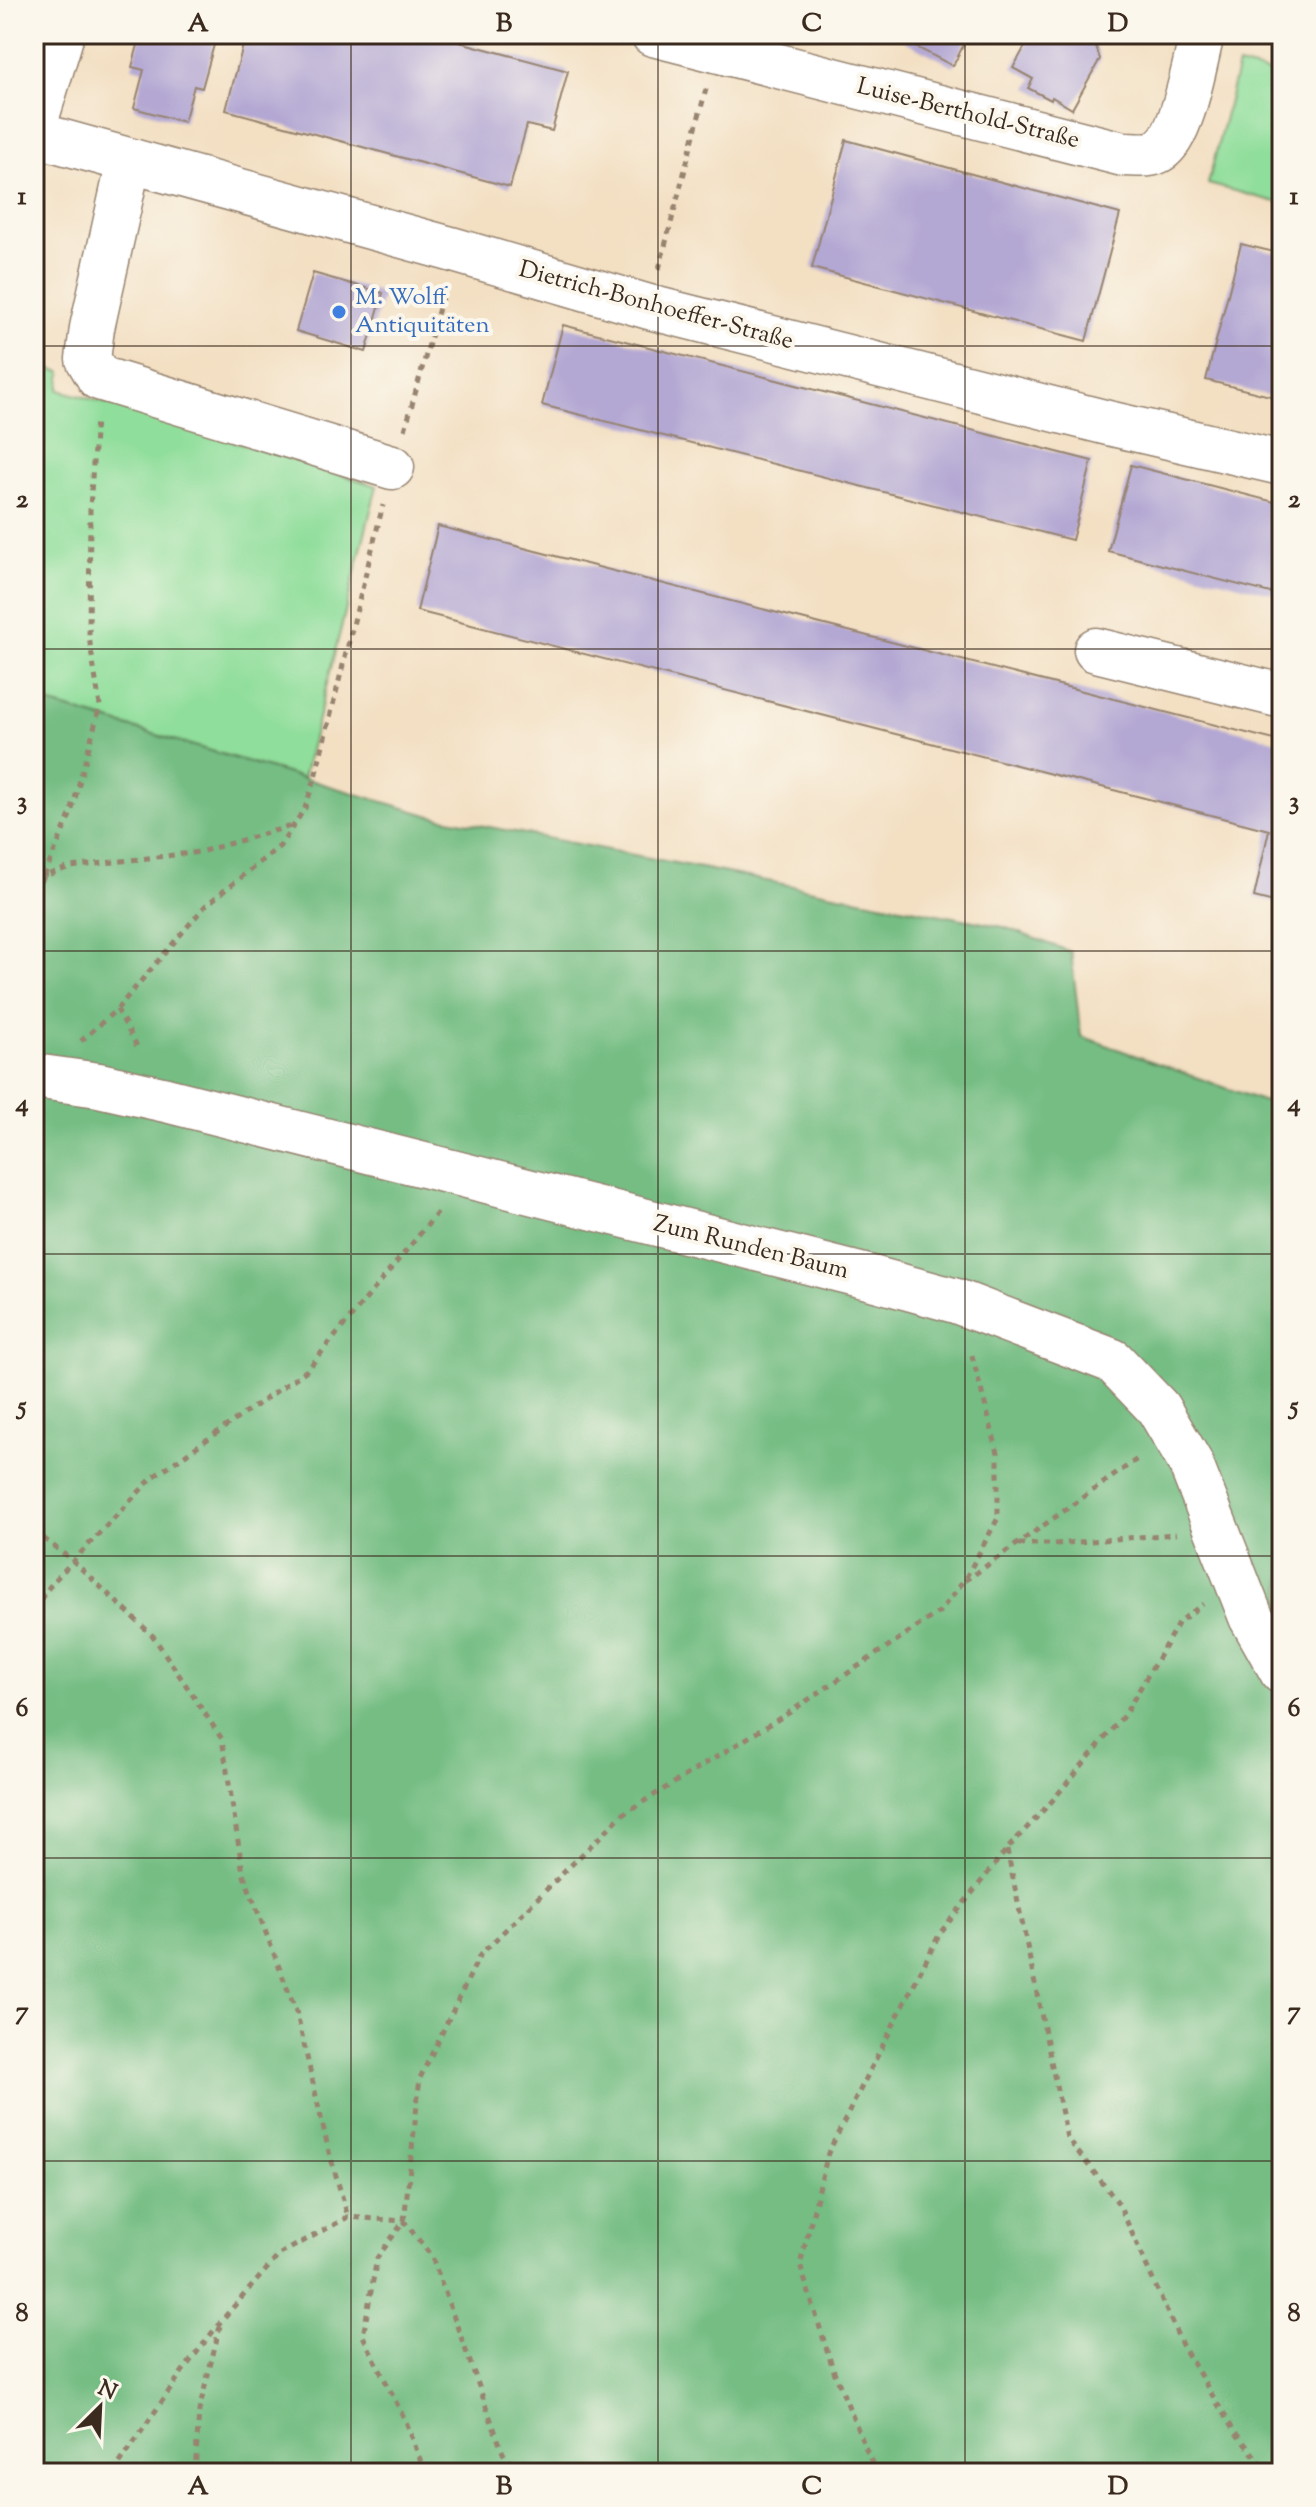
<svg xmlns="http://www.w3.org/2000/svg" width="1316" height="2507" viewBox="0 0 1316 2507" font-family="'Sorts Mill Goudy',serif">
	<rect width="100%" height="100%" fill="#fbf7ec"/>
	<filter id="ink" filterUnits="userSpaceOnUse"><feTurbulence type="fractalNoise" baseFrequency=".0125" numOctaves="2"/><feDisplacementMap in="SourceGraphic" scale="16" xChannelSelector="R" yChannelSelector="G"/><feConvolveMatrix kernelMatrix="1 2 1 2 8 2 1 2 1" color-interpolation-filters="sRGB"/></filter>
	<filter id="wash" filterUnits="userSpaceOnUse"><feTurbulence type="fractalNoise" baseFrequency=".006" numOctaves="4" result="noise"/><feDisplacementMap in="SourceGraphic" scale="32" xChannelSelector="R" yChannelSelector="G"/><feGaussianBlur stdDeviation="1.8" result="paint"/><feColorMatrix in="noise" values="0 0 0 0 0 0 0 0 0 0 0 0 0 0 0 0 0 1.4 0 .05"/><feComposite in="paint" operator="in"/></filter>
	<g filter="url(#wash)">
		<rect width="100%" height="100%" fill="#f3dfc2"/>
		<!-- green -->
		<path fill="#90de9b" stroke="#66845c" stroke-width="2" d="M1238,65l44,11 -2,127 -72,-19z
			M34,364l28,8 -3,18 118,33 200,63 -74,292 -269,-79z"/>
		<!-- forest -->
		<path fill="#74bd83" stroke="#587450" stroke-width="2" d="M34,699l394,116 576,112 67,25 10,84 201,72v1365h-1248z"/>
		<g id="blocks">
			<!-- building -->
			<path fill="#b3a7d3" d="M141,34h76l-15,54 -8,-2 -10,36 -50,-14 10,-38 -12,-3z
				M246,34h184l138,37 -16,60 -25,-6 -17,62 -284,-77z
				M891,34h78l-16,32z
				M1032,34h46l17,10 5,15 -28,50 -20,-12 -1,3 -23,-12 5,-9 -20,-11z
				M846,140l274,74 -34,127 -274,-73z
				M1241,244l41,10v145l-76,-19z
				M313,273l70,20 -17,59 -70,-21z
				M563,325l529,136 -20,79 -530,-135z
				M1131,465l151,39v92l-174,-45z
				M438,526l844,216v162l-28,-7 15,-67 -852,-219z"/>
		</g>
	</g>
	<g filter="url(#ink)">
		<use href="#blocks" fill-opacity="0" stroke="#978470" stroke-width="2"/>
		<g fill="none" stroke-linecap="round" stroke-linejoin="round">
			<defs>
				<path id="minor" d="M653,34l470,120c12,0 27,3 37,-4 23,-14 35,-89 42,-116
					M34,127l28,-93
					M34,134l420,116 195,57 459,116 174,40
					M129,161l-37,167 -4,31 11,19 293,89
					M1096,650l186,46
					M34,1076l65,9 67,15 706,178 84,23 157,60 45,47 32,54 61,155 31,55"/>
			</defs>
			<!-- minor casing -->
			<use href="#minor" stroke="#978470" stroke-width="47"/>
			<!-- path -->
			<path stroke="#978470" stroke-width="5" stroke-dasharray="6 6" stroke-linecap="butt" d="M659,269l47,-180
				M405,430l39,-140
				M44,876l27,-63 29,-107 -11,-69 1,-129 6,-89
				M34,891l10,-15 26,-9 130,-15 91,-26
				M117,1009l22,41
				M81,1041l36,-32 88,-103 75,-60 25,-38 9,-27 69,-276
				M34,1531l39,30 80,75 69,103 21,134 54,141 32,138 19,65
				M1019,1544h36l121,-10
				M965,1581l175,-124
				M34,1609l18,-26 101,-106 154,-107 132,-159
				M1007,1850l60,288 52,66 63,141 52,86 35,42
				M113,2473l69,-101 39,-51 59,-67 68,-37 56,4 28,36 71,196 14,20
				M195,2473l4,-62 21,-85
				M425,2473l-18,-49 -44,-88 14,-78 27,-37 16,-143 60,-123 143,-141 167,-102 149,-100 25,-31 34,-63v-65l-27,-101
				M880,2473l-9,-12 -38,-92 -33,-104 28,-112 112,-220 67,-84 45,-48 73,-87 54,-92 24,-18"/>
			<!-- minor -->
			<use href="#minor" stroke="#fff" stroke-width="44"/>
		</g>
	</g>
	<!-- grid -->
	<path fill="none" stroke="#3b2a1e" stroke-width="2" stroke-opacity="0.55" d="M351,34v2439M658,34v2439M965,34v2439M34,346h1248M34,649h1248M34,951h1248M34,1254h1248M34,1556h1248M34,1858h1248M34,2161h1248"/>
	<!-- markers -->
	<circle fill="#3f7fe0" stroke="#fbf7ec" stroke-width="3" cx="339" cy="312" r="8"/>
	<g text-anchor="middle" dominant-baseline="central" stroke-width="8" stroke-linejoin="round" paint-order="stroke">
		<!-- street labels -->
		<g font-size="24" fill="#3b2a1e" stroke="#fbf7ec">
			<text transform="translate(968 114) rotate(14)">Luise-Berthold-Straße</text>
			<text transform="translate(656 306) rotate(15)">Dietrich-Bonhoeffer-Straße</text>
			<text transform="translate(751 1248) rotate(14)">Zum Runden Baum</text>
		</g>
		<!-- shop labels -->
		<g font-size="24" fill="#366cbe" stroke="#fbf7ec" text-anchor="start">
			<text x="355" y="298">M. Wolff<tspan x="355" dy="28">Antiquitäten</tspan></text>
		</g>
	</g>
	<!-- margin -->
	<rect width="1316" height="2507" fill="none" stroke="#fbf7ec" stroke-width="88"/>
	<!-- north arrow -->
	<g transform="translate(100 2407) rotate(24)" stroke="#fbf7ec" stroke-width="6" paint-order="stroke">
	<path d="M0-6L14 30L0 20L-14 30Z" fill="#3b2a1e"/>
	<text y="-12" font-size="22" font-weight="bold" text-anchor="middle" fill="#3b2a1e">N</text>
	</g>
	<rect x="44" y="44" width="1228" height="2419" fill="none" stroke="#3b2a1e" stroke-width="3"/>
	<g font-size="26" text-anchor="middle" font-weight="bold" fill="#3b2a1e">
		<text x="198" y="31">A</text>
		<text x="504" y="31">B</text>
		<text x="812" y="31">C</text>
		<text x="1118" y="31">D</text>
		<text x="22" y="204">1</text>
		<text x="1294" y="204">1</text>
		<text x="22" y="507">2</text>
		<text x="1294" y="507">2</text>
		<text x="22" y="809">3</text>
		<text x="1294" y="809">3</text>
		<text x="22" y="1111">4</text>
		<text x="1294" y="1111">4</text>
		<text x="22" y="1414">5</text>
		<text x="1294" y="1414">5</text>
		<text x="22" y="1716">6</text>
		<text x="1294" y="1716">6</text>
		<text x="22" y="2019">7</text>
		<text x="1294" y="2019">7</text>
		<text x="22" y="2321">8</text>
		<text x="1294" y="2321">8</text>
		<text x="198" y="2494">A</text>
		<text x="504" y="2494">B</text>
		<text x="812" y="2494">C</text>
		<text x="1118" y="2494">D</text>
	</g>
</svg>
